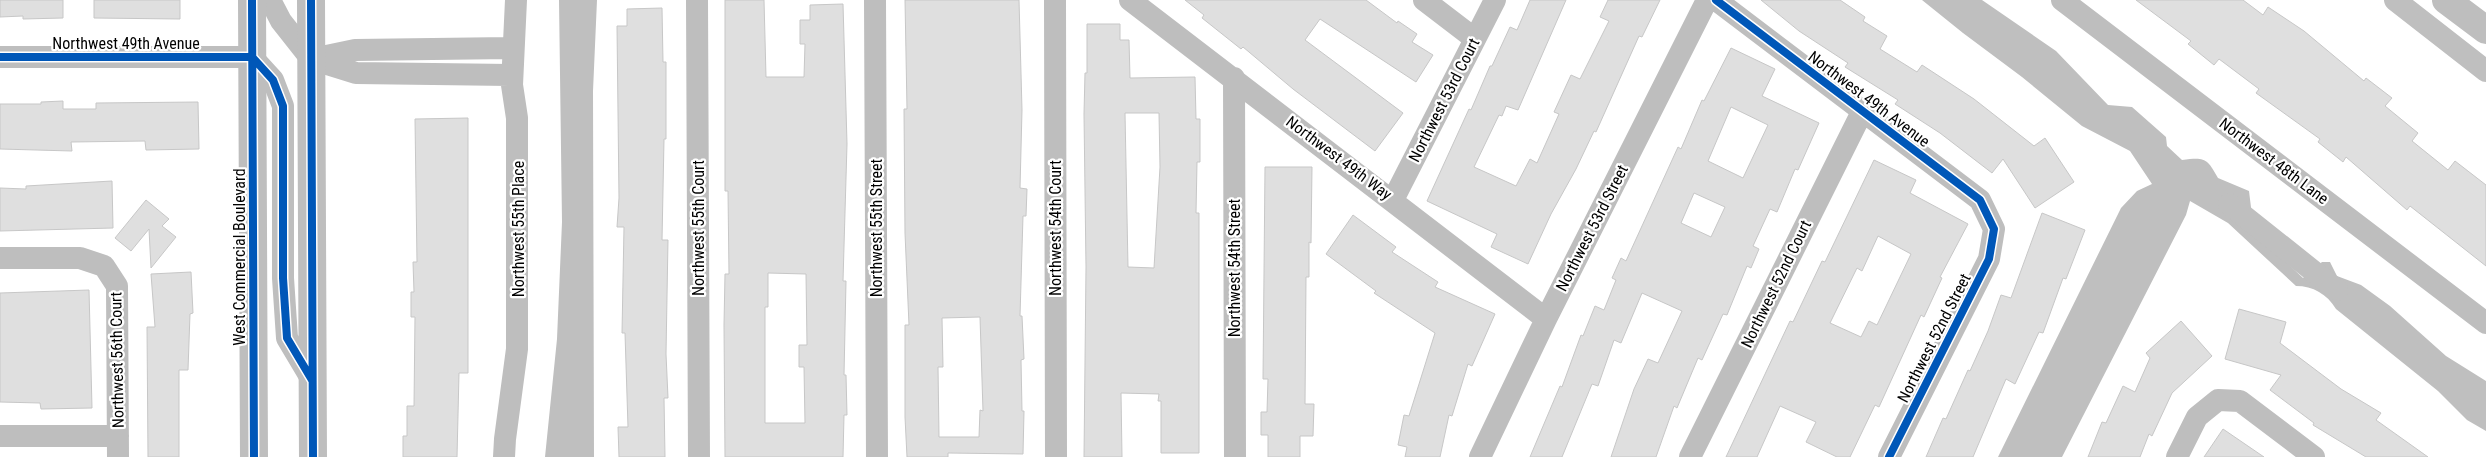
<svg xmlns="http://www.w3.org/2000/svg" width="2486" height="457" viewBox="0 0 2486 457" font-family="'Roboto Condensed',sans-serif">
	<rect width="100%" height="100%" fill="#fff"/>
	<!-- water -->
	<path fill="#bfbfbf" d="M559,0h38l-4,91 1,366h-49l12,-118 5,-117z
		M1922,0h60l74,51 52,54 24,2 34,30 1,9 15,14c23,-3 25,-2 36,18l31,13 5,41 49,46 19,-16h8l7,14 24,9 29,21 56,50 40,25v50l-19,-11 -29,-29 -102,-82c-9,-15 -23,-23 -40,-23l-68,-63 -38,-22 -4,14 -124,242h-64l123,-249 16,-17 15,-7 -22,-33 -48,-25 -60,-49 -59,-44z"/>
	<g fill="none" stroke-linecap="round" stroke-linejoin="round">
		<!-- canal -->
		<path stroke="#bfbfbf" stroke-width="22" d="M2395,0l91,71
			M2229,204l108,86"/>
	</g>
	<!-- building -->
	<path fill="#dfdfdf" stroke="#c7c7c7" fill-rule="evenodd" d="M0,0h63v18l-40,1v-3l-23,1z
		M94,0h86v19l-86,-1z
		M725,0h39l2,77h38l1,-33h-5v-24h10v-15l33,-1 4,140 -4,137h3l-2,94h2l1,40h-3l-1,42h-118l-1,-132 1,-51h4l-1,-83h-3zM768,273l38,1 1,71h-8v22h5l1,56h-40v-116h3z
		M905,0h114l3,110 -2,78 7,1 -1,27h-3l-3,100h2l2,43 -3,1 1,51h2l-1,43 -75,-1v4h-41l-2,-40v-92h4l-4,-92 -1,-124h3zM980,317l3,94 -3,-1 -1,27h-40l-1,-70h5l-1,-49z
		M1185,0h181l31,23 1,-2 19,13 -5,8 21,13 -17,27 -96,-63 -15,21 98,73 -28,38 -82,-62 -50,-42 -2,2 -39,-31 2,-3z
		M1530,0h36l-48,110 -12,-4 -4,10 -3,-1 -25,52 42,19 14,-27 7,4 22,-49 -5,-2 17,-37 9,4 29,-58 -9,-4 8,-17h52l-18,37 -3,-1 -43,96 -2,-1 -18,38 -25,45 -23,50 -37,-17 6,-13 -70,-33 42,-92 2,1 19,-44h2l18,-39 7,3z
		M1761,0h79l25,17 -2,4 24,15 -7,13 37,23 5,-7 52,34 60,47 11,-8 29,44 -39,26 -32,-49 -11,14 -52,-40 -45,-29 3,-4 -53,-33 3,-4 -49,-32z
		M2136,0h107l20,15 5,-8 36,24 60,50 2,-3 26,20 -7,8 33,27 -6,8 36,29 7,-9 31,24v81l-76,-60 -3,4 -61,-53 -3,5 -25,-20 2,-3 -64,-46 3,-4 -40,-30 -5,6 -26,-21 3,-3z
		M662,8l1,54h3v77h-2l-2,101h6l-2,114 2,44h-4l1,59h-46l-1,-30h10l-3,-94h-3l2,-106h-7l2,-29 -2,-172h10v-17z
		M1087,24h33v16h9l1,38 65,-1 1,42h4v43h-3l-1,51h3v240h-38v-52h-3l1,-7 -38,-1 1,64h-38l2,-190 -2,-153 1,-41h2zM1125,113h34l1,54 -6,101 -26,-1z
		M1731,48l44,21 -13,27 57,27 -21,47 -3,-1 -18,43 -7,-3 -17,37 6,3 -8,19 -4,-2 -20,49 -4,-1 -21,46 -4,-2 -21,50 -3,-2 -18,51h-45l23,-68 14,-30 10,4 24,-52 -40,-18 -21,50 -7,-3 -16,46 -6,-2 -30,73h-32l30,-71 2,1 19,-52 2,1 12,-30 9,4 12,-30 -4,-2 9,-20 5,3 52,-114 3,2 21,-49 2,1zM1731,107l37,18 -25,53 -35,-17zM1694,193l31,14 -14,30 -30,-14z
		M63,101v8h33v-6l102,-1 1,47 -53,1 -1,-9 -74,1 1,9 -72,-2v-45h41v-2z
		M468,118v255h-9l-2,84h-54v-21h4v-30h7l1,-89h-4v-25h3l-1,-30h4l-2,-143z
		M1874,160l42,20 -6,13 58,31 -28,53 2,1 -18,39 -3,-2 -42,92 -4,-2 -25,52h-13l-31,-15 10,-20 -36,-16 -23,51h-31l64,-136 3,1 29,-61 3,1zM1878,236l33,18 -34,71 -8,-4 -8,16 -31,-14 27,-55 5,3z
		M1265,167h47l-1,76 -2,-1v35h-3l-1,127h9l-1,32h-13v21h-32v-22h-7v-23h6l1,-33h-5z
		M112,181l1,47 -113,3v-43l26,1v-3z
		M146,200l23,19 -7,7 14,11 -25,31 -2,-39 -18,22 -16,-13z
		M2042,213l43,17 -19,49 -3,-1 -20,55 -4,-1 -24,52 -9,-5 -33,78h-47l17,-39 3,1 22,-49 2,1 18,-40 13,-36 10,3z
		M1353,215l43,32 -4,5 46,30 -3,5 60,27 -23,52 -4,-2 -16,52 -3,-1 -9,42h-35l2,-10 -9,-2 6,-30 5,1 26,-83 -61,-40 2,-2 -50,-37z
		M191,272l2,41 -3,1 -2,56h-9v87h-31l-1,-130h8l-4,-53z
		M89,290l3,118 -51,1 -1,-6 -40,-1v-109z
		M2239,309l47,13 -6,21 61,46 40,24 -5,7 52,37h-62l-53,-32 1,-2 -44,-33 11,-15 -56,-16z
		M2181,321l31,35 -40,37 -20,43 -3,-2 -9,23h-52l14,-35 4,1 17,-37 12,6 15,-34 -4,-5z
		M2223,429l41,28h-60z"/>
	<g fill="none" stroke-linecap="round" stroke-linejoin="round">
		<!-- minor -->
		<path stroke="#bebebe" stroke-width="22" d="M270,0l11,21 30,38
			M697,0l2,457
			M875,0l2,457
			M1055,0l1,457
			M1130,0l416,319
			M1424,0l51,39
			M1716,0l264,200 14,29 -5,30 -100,198
			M2062,0l424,323
			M0,57h252l21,23 10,26v172l4,60 25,42
			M311,59l45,14 156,2
			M312,59l43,-9 157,-2
			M1234,78l1,379
			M1393,200l102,-200
			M0,258h80l24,8 13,20 1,171
			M0,436h118
			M504,457l1,-18 12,-90v-231l-5,-33 4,-85
			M1480,457l66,-138 161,-319
			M1690,457l172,-345
			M2177,457l20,-40 21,-17 22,1 74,56"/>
		<!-- highway -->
		<path stroke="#bebebe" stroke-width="28" d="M252,0l2,457
			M311,0l2,457
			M2446,0l40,30"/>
		<defs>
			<path id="cycleway" d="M252,0l2,457
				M311,0l2,457
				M1716,0l264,200 14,29 -5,30 -100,198
				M0,57h252
				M252,57l21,23 10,26v172l4,60 25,42"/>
		</defs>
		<!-- cycleway casing -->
		<use href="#cycleway" stroke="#fff" stroke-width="11"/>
		<!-- cycleway -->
		<use href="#cycleway" stroke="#0057b8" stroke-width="8"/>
	</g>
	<g text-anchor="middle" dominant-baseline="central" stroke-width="4.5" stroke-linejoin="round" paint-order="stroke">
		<!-- street labels -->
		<g font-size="16" fill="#000" stroke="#fff">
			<text x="126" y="43">Northwest 49th Avenue</text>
			<text transform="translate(1869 99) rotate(37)">Northwest 49th Avenue</text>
			<text transform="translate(1444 100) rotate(-63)">Northwest 53rd Court</text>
			<text transform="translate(1339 158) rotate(37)">Northwest 49th Way</text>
			<text transform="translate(2274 161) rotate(37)">Northwest 48th Lane</text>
			<text transform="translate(698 228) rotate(-90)">Northwest 55th Court</text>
			<text transform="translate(876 228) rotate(-90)">Northwest 55th Street</text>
			<text transform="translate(1055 228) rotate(-90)">Northwest 54th Court</text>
			<text transform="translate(1592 228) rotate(-63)">Northwest 53rd Street</text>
			<text transform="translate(518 229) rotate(-90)">Northwest 55th Place</text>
			<text transform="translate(239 257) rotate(-90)">West Commercial Boulevard</text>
			<text transform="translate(1234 268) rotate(-90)">Northwest 54th Street</text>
			<text transform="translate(1776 284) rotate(-64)">Northwest 52nd Court</text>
			<text transform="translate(1934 338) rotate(-63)">Northwest 52nd Street</text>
			<text transform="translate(117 360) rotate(-91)">Northwest 56th Court</text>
		</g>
	</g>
</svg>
